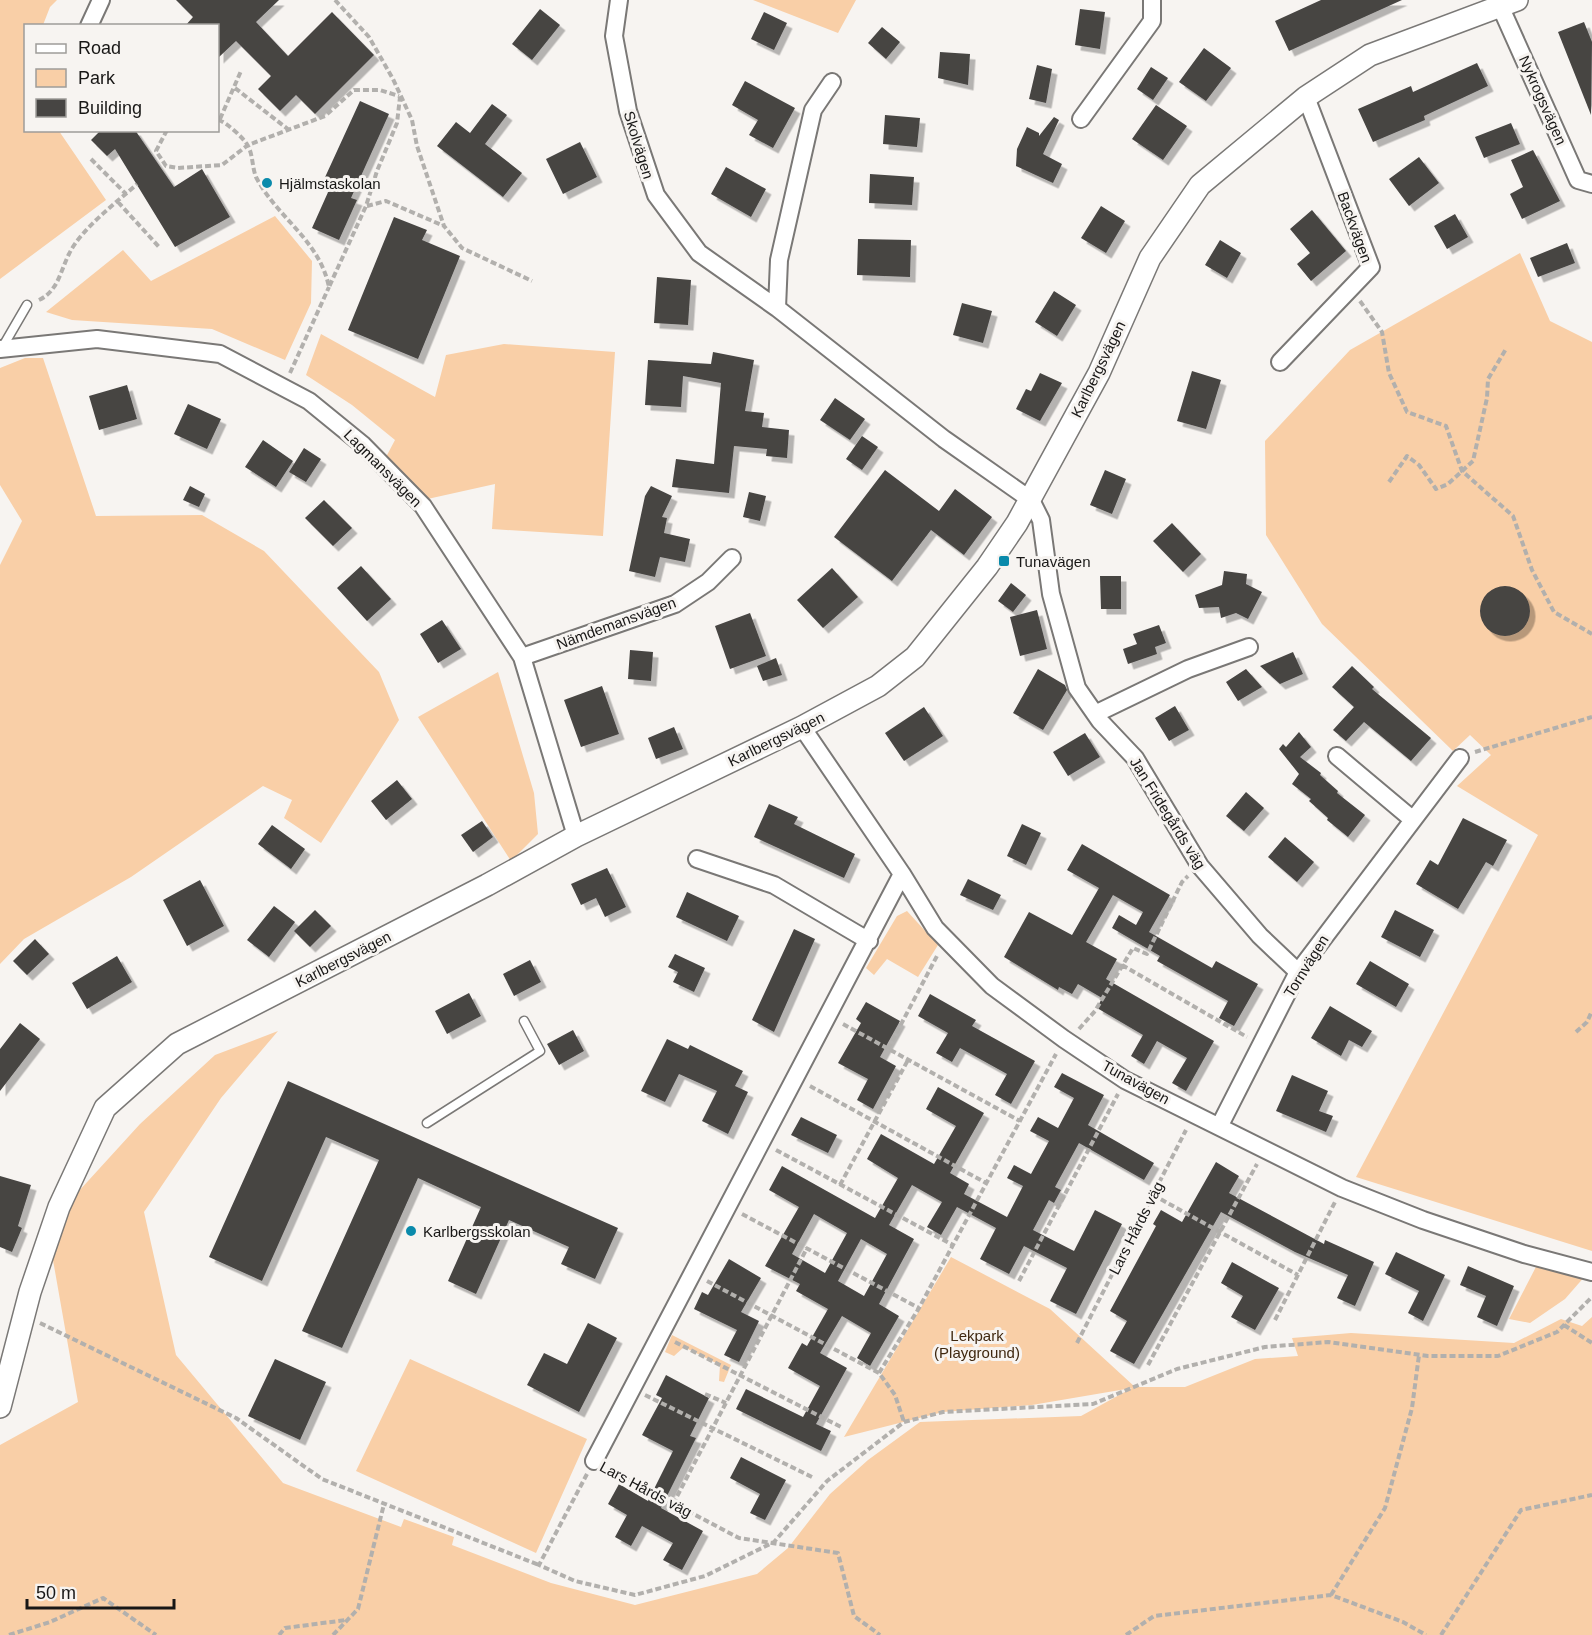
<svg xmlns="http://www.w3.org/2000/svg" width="1592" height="1635" viewBox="0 0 1592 1635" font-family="Helvetica,sans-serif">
	<defs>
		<filter id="shadow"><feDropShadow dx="5.5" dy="5.5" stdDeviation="0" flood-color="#0004"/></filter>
	</defs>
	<rect width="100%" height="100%" fill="#f7f4f1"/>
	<!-- green -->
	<path fill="#f9cfa7" d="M0,0h57l-7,7 -7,18 -17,1v104l33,1 47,69 -106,79z
		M753,0h103l-18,33z
		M275,216l37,45 -1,42 -26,57 -73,-31 -140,-9 -26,-8 77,-62 28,31z
		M1520,253l30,68 42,21v909l-236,-74 182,-342 -81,-49 34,-31 -21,-20 -17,16 -131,-127 -56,-89 -1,-94 85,-91z
		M321,334l114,63 11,-42 58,-11 111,8 -12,184 -111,-7 3,-45 -72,16 -37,-43 9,-17 -43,-35 -46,-30z
		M25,358h18l53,158 106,-1 62,36 115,121 20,48 -78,123 -37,-25 8,-18 -29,-14 -132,91 -107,62 -24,25v-399l22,-44 -22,-36v-117z
		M498,672l36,121 4,41 -27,27 -93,-144z
		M907,911l31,34 -20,32 -31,-18 -13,16 -8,-7 31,-52z
		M278,1031l-57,67 -77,114 32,143 107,128 118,44 3,-8 50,18 -2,8 99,38 84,22 122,-31 31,-26 42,-54 38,-34 52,-38 161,-6 51,-28 -100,17 -89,7 -99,25 107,-180 99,52 85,78h50l70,-28 43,-3 -6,-18 59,-5 163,10 47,-24 21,7 10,-9v318h-1592v-190l78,-43 -31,-176 93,-102 75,-69z
		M1538,1263l48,12 -21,24 -35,24 -21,-4z
		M672,1335l59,30 -7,17 -5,-1 1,-16 -36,-18 -10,9 -9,-4z
		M410,1359l177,80 -51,114 -180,-82z"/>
	<!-- building -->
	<path fill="#474543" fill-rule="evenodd" filter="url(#shadow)" d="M176,0h103l-23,22 32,34 44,-44 42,43 -59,59 -19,-19 -16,16 -22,-22 13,-13 -35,-35 -18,17v-32h-33l8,-9z
		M1321,0h81l-113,51 -14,-30z
		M540,9l20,16 -28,35 -20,-16z
		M1080,9l25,3 -5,37 -25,-4z
		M764,12l23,11 -13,27 -23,-11z
		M1584,22l8,20 -1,73 -33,-83z
		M882,27l18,15 -14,17 -18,-16z
		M1204,48l27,20 -25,33 -27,-19z
		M940,52l30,2 -2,31 -30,-7z
		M1477,63l11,23 -64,30 1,4 -52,22 -15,-33 53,-23 2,6z
		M1037,65l15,4 -6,34 -17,-4z
		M1151,67l17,11 -15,22 -16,-11z
		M745,81l50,27 -22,40 -24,-13 9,-15 -26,-15z
		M360,101l29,13 -38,84 6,2 -18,40 -27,-12 17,-38 -8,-4z
		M492,104l15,11 -22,29 37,29 -19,24 -66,-51 19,-24 14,11z
		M1156,105l31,21 -24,34 -31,-21z
		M885,115l35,3 -3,29 -34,-3z
		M1054,117l5,3 -16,34 19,10 -9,19 -37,-17 1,-17 10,-22 12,6v3z
		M1511,123l9,21 -36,14 -9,-21z
		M101,130h34l39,57 28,-18 28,48 -55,30 -60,-98 -8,7 -16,-16z
		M580,142l17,35 -34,17 -17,-35z
		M1533,150l27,51 -38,18 -12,-25 13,-7 -12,-27z
		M1419,157l20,26 -30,23 -20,-27z
		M726,167l40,22 -15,28 -40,-23z
		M870,174l44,3 -2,28 -43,-2z
		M1101,206l24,15 -19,32 -25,-15z
		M1312,210l34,41 -35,30 -14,-17 13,-11 -20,-24z
		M1455,214l13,23 -21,12 -13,-23z
		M394,217l33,13 -5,10 38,16 -42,103 -70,-29z
		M858,239l53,1 -1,37 -53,-2z
		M1220,240l21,13 -14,25 -22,-13z
		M1567,243l8,20 -37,14 -8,-19z
		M657,277l34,3 -3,45 -34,-2z
		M1054,291l22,14 -19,31 -22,-14z
		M962,303l30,8 -9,32 -30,-8z
		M713,352l41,8 -9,51 19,2 -2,14 27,3 -2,28 -21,-2 1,-7 -33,-3 -5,47 -57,-6 4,-28 38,5 7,-81 -38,-7 -2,31 -36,-2 3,-45 63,4z
		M1192,371l29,9 -15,49 -29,-8z
		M1040,373l22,10 -22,38 -24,-12 10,-20 5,2z
		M127,385l10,34 -38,11 -10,-34z
		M835,398l30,21 -15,21 -30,-20z
		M188,404l33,15 -14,30 -33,-15z
		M862,436l16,11 -16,23 -16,-11z
		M263,440l30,21 -17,26 -31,-20z
		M304,448l17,11 -15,23 -17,-10z
		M885,470l54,41 16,-22 37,28 -28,38 -33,-25 -39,51 -58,-44z
		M1105,470l21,9 -14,35 -22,-9z
		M190,486l15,8 -6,13 -16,-7z
		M651,486l21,10 -10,21 5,1 -3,15 26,6 -5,23 -25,-5 -5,20 -26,-6 16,-75z
		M749,492l17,4 -6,25 -17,-4z
		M324,500l28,28 -19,18 -28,-28z
		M1172,523l29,31 -18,18 -30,-31z
		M361,566l30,33 -24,22 -30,-33z
		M832,568l26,29 -35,31 -26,-28z
		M1224,571l23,3 -1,10 16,8 -14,27 -12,-6 -15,5 -2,-11 -20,1 -4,-13 27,-10z
		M1100,576h21v33h-20z
		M1011,583l15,12 -13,17 -15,-11z
		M1480 611a25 25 0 1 1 50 0a25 25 0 1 1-50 0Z
		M1037,610l10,39 -27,7 -10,-39z
		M750,613l16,43 -36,13 -15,-43z
		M442,620l19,29 -23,14 -18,-29z
		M1159,625l7,18 -11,4 2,7 -29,10 -5,-15 14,-5 -4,-10z
		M630,650l23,2 -2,29 -23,-2z
		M1293,652l10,22 -23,10 -20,-18z
		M776,658l6,17 -19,6 -6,-15z
		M1352,666l22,21 -2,2 59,49 -20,23 -47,-39 -18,19 -13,-11 21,-23 -22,-20z
		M1038,669l27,16 2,5 -24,40 -30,-17z
		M1246,669l16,18 -24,14 -12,-19z
		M602,686l17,48 -38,13 -17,-47z
		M1175,706l14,24 -20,11 -14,-23z
		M924,707l19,29 -39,25 -19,-28z
		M674,727l9,22 -27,10 -8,-21z
		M1299,732l12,15 -11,10 21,16 -1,2 18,16 -1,2 28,22 -17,22 -21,-17 1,-2 -19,-17 2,-2 -19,-15 7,-10 -20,-25 4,-5 3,3z
		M1085,733l15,24 -32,19 -15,-24z
		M397,780l15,19 -26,21 -15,-19z
		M1246,792l18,16 -20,23 -18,-15z
		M769,804l29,13 -4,7 61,30 -11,24 -90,-41z
		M1463,818l44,22 -14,26 -7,-4 -28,47 -42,-25 14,-24 8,5z
		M482,821l11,16 -20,15 -12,-17z
		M1022,824l19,9 -15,32 -19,-9z
		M272,825l33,24 -14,20 -33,-25z
		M1285,837l29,25 -17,20 -29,-25z
		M1082,844l88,51 -21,37 63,36 4,-7 42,23 -24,42 -15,-8 9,-17 -71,-40 3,-5 -48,-28 7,-13 17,10 7,-13 -30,-17 -27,47 31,17 -11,20 108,62 -28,50 -14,-8 15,-25 -30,-17 -13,23 -13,-8 12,-21 -46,-27 5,-10 -24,-14 -6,10 -13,-7 -1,3 -54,-33 25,-45 43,23 27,-47 -32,-18z
		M607,868l19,39 -21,10 -9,-19 -15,7 -10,-21z
		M968,879l33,16 -8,15 -33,-15z
		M200,880l24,46 -37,20 -24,-46z
		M687,892l52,24 -12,25 -51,-24z
		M274,906l21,16 -26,35 -22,-17z
		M315,910l16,16 -21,21 -16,-16z
		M1395,910l39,20 -14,27 -39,-20z
		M794,929l21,10 -41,93 -22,-12z
		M35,939l14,15 -22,21 -14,-14z
		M675,954l30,14 -11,24 -21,-10 5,-10 -10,-5z
		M117,956l15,26 -45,27 -15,-26z
		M530,960l11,22 -27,14 -11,-22z
		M1370,961l39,23 -13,23 -40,-23z
		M469,993l12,23 -34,18 -12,-23z
		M930,994l46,26 -4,6 63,35 -24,43 -16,-9 12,-21 -47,-26 -8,14 -16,-9 12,-20 -30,-17z
		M866,1002l34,19 -20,36 16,9 -23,43 -16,-9 11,-21 -30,-16 23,-40 -5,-4z
		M1330,1006l42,25 -10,16 -13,-7 -8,16 -30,-18z
		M20,1023l20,16 -40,52v-42z
		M573,1030l11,21 -25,14 -12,-21z
		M667,1039l21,10 2,-4 53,26 -8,15 13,6 -20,42 -26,-13 15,-30 -38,-17 -14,28 -24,-11z
		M1062,1073l42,22 -16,30 66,38 -10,17 -65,-37 -24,44 6,3 -7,13 -5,-3 -16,30 41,21 21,-41 27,14 -46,90 -26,-13 17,-33 -43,-22 -15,28 -29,-15 16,-31 -39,-21 -16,28 -14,-8 15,-25 -30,-17 -23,40 25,14 -35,65 20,12 -29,50 -13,-8 14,-25 -29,-17 -22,37 27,15 -31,56 15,7 -10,20 -85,-42 10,-20 57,28 17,-31 -32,-18 14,-25 5,3 21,-37 -32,-18 4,-7 -35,-18 34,-59 -30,-17 13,-24 93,52 23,-40 -31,-19 14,-25 53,30 22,-38 -30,-17 12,-22 46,26 -34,60 19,11 -5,10 43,23 16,-31 -16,-8 7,-13 17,9 18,-33 -19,-10 8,-14 20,11 16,-30 -20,-11zM814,1214l33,19 -22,40 -33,-19zM861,1239l26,15 -23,42 -26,-15z
		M1292,1075l36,16 -9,20 14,5 -7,16 -50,-21z
		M288,1081l330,147 -23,51 -34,-15 8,-17 -60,-27 -33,74 -28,-13 33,-74 -63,-29 -76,170 -40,-17 77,-171 -53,-23 -64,144 -53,-24z
		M801,1117l36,18 -9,18 -37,-18z
		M1216,1162l23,14 -10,17 95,51 1,-4 49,22 -19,44 -18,-8 11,-23 -53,-23 -74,-40 -87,152 -24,-13 17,-30 -17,-10 46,-85 -3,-2 8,-14 21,12z
		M0,1176l31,9 -13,41 4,2 -10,24 -12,-5z
		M1396,1252l49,23 -22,46 -15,-8 11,-22 -34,-17z
		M729,1259l32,19 -20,34 18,9 -20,41 -15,-7 13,-25 -43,-21 8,-17 6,3z
		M1232,1262l47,26 -24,42 -24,-13 12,-21 -22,-13z
		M1468,1266l46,20 -17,40 -20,-9 9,-21 -26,-11z
		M588,1323l29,15 -38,74 -52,-27 17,-32 23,11z
		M275,1359l51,23 -26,58 -52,-24z
		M666,1375l43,23 -19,38 6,2 -35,70 42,23 -21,39 -19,-10 10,-17 -31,-17 -11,20 -16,-9 12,-22 -19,-11 11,-20 29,17 25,-50 -31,-16 20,-37 -6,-3z
		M741,1457l45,23 -21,40 -15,-7 10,-19 -30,-16z"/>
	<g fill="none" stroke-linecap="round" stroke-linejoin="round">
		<defs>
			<path id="service" d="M2,348l25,-43
				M427,1123l113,-72 -16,-30"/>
			<path id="minor" d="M619,0l-5,36 14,75 28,84 43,58 78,55
				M1501,8l77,172 14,4
				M89,26l12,-26
				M832,82l-19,28 -34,150 -2,48 167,131 87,61 10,20 10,74 26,94 23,33 35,37 65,108 60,70 38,36
				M1081,119l71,-98v-21
				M0,349l97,-10 123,15 89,47 54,44 60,61 99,151 54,179
				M1280,362l91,-95 -65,-170
				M522,657l153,-53 33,-22 24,-24
				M1095,714l93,-45 61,-22
				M802,727l100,147 33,54 57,58 72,53 61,41 217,108 81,32 101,34 68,18
				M1337,756l75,63
				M697,859l77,26 95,56
				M1220,1125l78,-153 162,-214
				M594,1461l308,-587"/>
			<path id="tertiary" d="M0,1407l30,-115 29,-85 46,-99 72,-64 310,-159 89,-49 226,-109 76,-41 37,-29 72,-90 30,-44 82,-150 51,-115 50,-73 106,-88 64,-42 147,-55"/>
		</defs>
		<!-- service casing -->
		<use href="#service" stroke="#7a7876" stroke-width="11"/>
		<!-- minor casing -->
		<use href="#minor" stroke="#7a7876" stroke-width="20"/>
		<!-- tertiary casing -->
		<use href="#tertiary" stroke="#7a7876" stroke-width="24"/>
		<!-- path -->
		<path stroke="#b2b0ad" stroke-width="4" stroke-dasharray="6 3" stroke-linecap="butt" d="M335,0l34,37 24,42 19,41 5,26 27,80 18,22 70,33
			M235,88l54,42
			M220,119l21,-48
			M218,120c7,1 26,18 30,26 5,9 4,21 8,31 21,41 63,62 73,110l37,-81 11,-35 20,-48 3,-26
			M167,130l-11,21 10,15 12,2 44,-3 26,-20 77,-29 29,-26h26l19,6
			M91,159l35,35
			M118,202l42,46
			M367,206l19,-5 58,25
			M39,300c19,-9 21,-28 30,-46 12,-25 47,-51 68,-70
			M1360,301l22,31 7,41 18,39 39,14 16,45 51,45 19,54 22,42 38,22
			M290,373l39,-86
			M1389,482l18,-26 12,9 17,24 12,-5 25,-23 14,-63 1,-19 18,-30
			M1475,752l117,-35
			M1122,965l125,72
			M843,1024l177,97
			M1079,1029l16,-18 38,-63 14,6 35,-72 6,-6
			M1576,1032l11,-10 5,-11
			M888,1049l50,-95
			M810,1086l176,97
			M776,1150l177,95
			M840,1185l68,-125
			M1153,1195l145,80
			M742,1214l177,94
			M707,1281l172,92 16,22 9,27
			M1019,1281l99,-187
			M1275,1320l60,-118
			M40,1323l196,95 86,61 217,86
			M1564,1325l28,18
			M675,1342l168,86
			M1077,1343l109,-213
			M1148,1365l109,-201
			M879,1373l40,-65 137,-254
			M705,1394l21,9
			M645,1395l167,82
			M608,1469l131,69 99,15 16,63 26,19
			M587,1474l-48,91 36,16 60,14 70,-19 69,-34 53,-61 77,-59 39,-10 150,-8 84,-35 88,-22 63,-5 100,14h70l59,-24 35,-35
			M673,1504l134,-256
			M1331,1595l54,-87 27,-100 7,-53
			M9,1635l41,-13 53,-24 53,37
			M279,1635l6,-7 61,-8
			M333,1635l25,-26 26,-105
			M1126,1635l28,-19 177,-21 72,27 23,13
			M1441,1635l80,-125 71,-15"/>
		<!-- service -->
		<use href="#service" stroke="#fff" stroke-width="8"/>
		<!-- minor -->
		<use href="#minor" stroke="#fff" stroke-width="16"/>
		<!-- tertiary -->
		<use href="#tertiary" stroke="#fff" stroke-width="21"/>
	</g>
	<!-- markers -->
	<g fill="#0a8aab" stroke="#f7f4f1" stroke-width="2">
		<circle cx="267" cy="183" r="6"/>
		<rect x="998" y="555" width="12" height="12" rx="3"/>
		<circle cx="411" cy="1231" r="6"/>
	</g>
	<g text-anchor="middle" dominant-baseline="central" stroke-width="6" stroke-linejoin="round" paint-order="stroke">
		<!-- street labels -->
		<g font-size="15" fill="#181716" stroke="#f7f4f1">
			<text transform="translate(1543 100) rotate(66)">Nykrogsvägen</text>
			<text transform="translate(639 145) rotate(73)">Skolvägen</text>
			<text transform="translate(1355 227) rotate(70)">Backvägen</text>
			<text transform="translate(1098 369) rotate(-64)">Karlbergsvägen</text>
			<text transform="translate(383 468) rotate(45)">Lagmansvägen</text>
			<text transform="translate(616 623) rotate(-20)">Nämdemansvägen</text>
			<text transform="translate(776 739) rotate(-26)">Karlbergsvägen</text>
			<text transform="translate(1168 813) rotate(58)">Jan Fridegårds väg</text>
			<text transform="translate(343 959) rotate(-27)">Karlbergsvägen</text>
			<text transform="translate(1306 966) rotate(-58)">Tornvägen</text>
			<text transform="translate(1136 1082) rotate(29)">Tunavägen</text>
			<text transform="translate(1136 1228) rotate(-63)">Lars Hårds väg</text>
			<text transform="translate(646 1489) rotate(28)">Lars Hårds väg</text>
		</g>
		<!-- poi labels -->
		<g font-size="15" fill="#181716" stroke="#f7f4f1" text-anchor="start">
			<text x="279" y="183">Hjälmstaskolan</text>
			<text x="1016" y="561">Tunavägen</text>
			<text x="423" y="1231">Karlbergsskolan</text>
		</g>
		<!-- park labels -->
		<g font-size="15" fill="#3f2810" stroke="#f7f4f1">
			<text x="977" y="1335">Lekpark<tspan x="977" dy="17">(Playground)</tspan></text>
		</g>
	</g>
	<!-- legend -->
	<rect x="24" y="24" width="195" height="108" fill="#f7f4f1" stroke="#9e9c99" stroke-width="1.5"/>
	<rect x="36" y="44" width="30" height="9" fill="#ffffff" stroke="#9e9c99" stroke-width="1.5"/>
	<text x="78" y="54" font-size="18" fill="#181716">Road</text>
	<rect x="36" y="69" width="30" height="18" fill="#f9cfa7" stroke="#9e9c99" stroke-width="1.5"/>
	<text x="78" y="84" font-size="18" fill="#181716">Park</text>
	<rect x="36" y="99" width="30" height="18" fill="#474543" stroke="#9e9c99" stroke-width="1.5"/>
	<text x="78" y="114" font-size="18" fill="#181716">Building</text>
	<!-- scale -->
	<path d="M27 1599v9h147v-9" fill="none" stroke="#181716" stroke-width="3"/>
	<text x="36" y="1599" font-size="18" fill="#181716" stroke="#f7f4f1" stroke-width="4.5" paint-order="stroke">50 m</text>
</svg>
